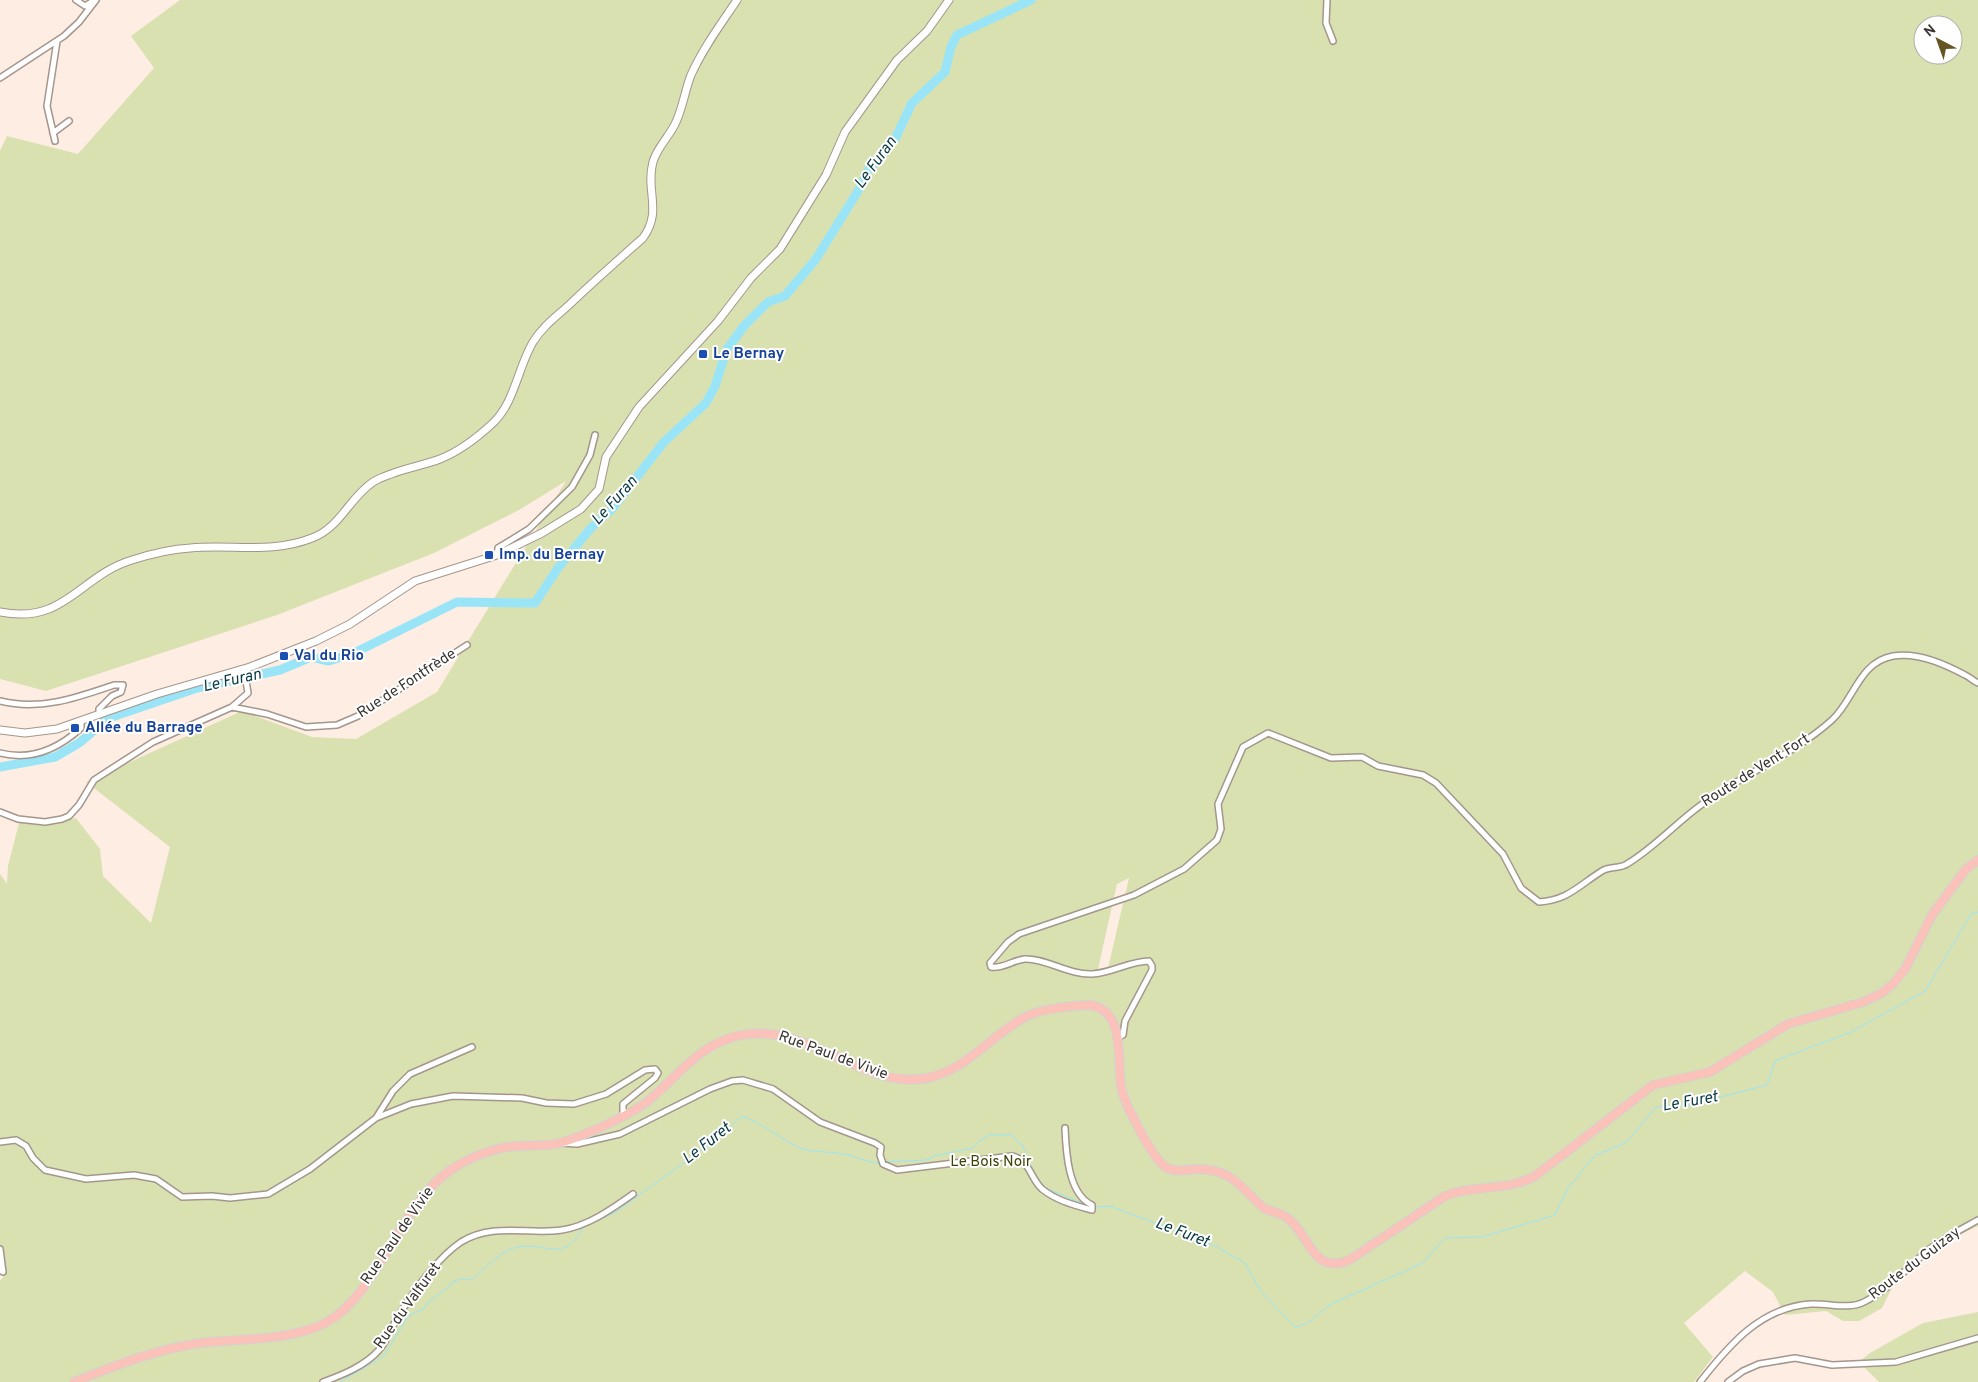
<svg xmlns="http://www.w3.org/2000/svg" width="1978" height="1382" viewBox="0 0 1978 1382" font-family="Overpass,sans-serif">
	<rect width="100%" height="100%" fill="#fdede3"/>
	<!-- green -->
	<path fill="#dae1b1" fill-rule="evenodd" d="M180,0h1798v1226l-32,15 -53,45 -11,22 -23,13h-16l-17,-10 -41,4 -12,-23 -28,-21 -61,52 29,34 -19,25h-1694v-101l7,-9 -7,-13v-385l7,10 1,-18 11,-43h29l28,-5 24,31 3,27 48,47 19,-76 -84,-65 156,-71 70,26 44,2 81,-47 129,-211 -47,29 -85,43 -157,62 -231,76 -46,-12v-528l7,-15 71,18 76,-86 -23,-32zM1923,25h30v30h-30zM1129,878l-21,90 -10,1 19,-85z
		M1978,1312v70h-99l-20,-20 11,-9 53,-30z"/>
	<g fill="none" stroke-linecap="round" stroke-linejoin="round">
		<!-- stream -->
		<path stroke="#99e5f7" stroke-width="1" d="M884,1162l43,-2 7,-4 39,-8 6,-7 11,-6h21l11,10 15,34
			M1039,1182l7,6 43,18
			M1093,1207l17,-1 105,40 30,17 15,27 35,37 13,-4 21,-18 94,-42 22,-25 37,-1 73,-22 13,-27 26,-32 33,-14 29,-35 38,-3 73,-19 8,-24 76,-29 74,-41 46,-77 7,-2
			M592,1223l24,-11 106,-77 19,-19c22,7 39,23 59,32 14,5 28,3 43,6 13,2 24,9 37,9
			M340,1382l44,-26 24,-40 16,-7 4,-7 23,-17 2,-4 10,-2 8,1c14,-10 26,-27 43,-32 31,-9 49,19 70,-22"/>
		<!-- river -->
		<path stroke="#99e5f7" stroke-width="9" d="M0,767l55,-10 24,-14 30,-25 88,-30 83,-18 31,-13 18,4 25,-8 103,-51 78,1 23,-35 32,-39 22,-20 52,-67 42,-39 9,-17 12,-37 17,-23 24,-24 17,-6 31,-37 42,-68 11,-22 26,-30 17,-36 33,-31 6,-25 6,-12 74,-35"/>
		<defs>
			<path id="street" d="M76,0l9,6 10,-6
				M1327,0l-1,23 7,18
				M0,78l64,-42 15,-14 17,-22
				M53,133l16,-12
				M55,141l-8,-35 10,-65
				M497,555l1,-7 31,-19 43,-42 18,-32 5,-20
				M0,701c40,10 76,-3 114,-16h9l-2,7 -9,4 -13,13v6
				M232,707l16,-14 -4,-24
				M0,753c31,8 58,-4 81,-25v-6
				M0,812l18,7 27,3 17,-3 7,-3 10,-11 15,-25 59,-38 79,-35 35,7 39,13 31,-2 21,-9 109,-71
				M1117,1038l6,-3 2,-14 27,-51v-4l-3,-5c-19,0 -37,12 -57,13 -23,1 -47,-16 -67,-15 -12,1 -22,10 -34,8l-1,-4 18,-21 11,-8 115,-39 50,-26 33,-29 4,-11 -3,-25 25,-57 25,-14 63,25 31,-1 16,9 45,9 13,8 67,71 18,34 18,14c29,-2 39,-16 63,-31 7,-5 18,-2 25,-7 27,-16 49,-41 74,-59 42,-31 92,-50 131,-85 22,-20 27,-58 61,-64 23,-4 52,8 72,19 5,2 8,6 13,8
				M376,1118l35,-14 42,-8 69,2 24,5 28,1 32,-10 39,-24 10,-1 3,4 -3,5 -32,26v13
				M0,1142l16,-2 10,6 7,12 12,12 41,9 48,-4 22,4 26,18 30,-1 18,2 38,-4 42,-25 66,-51 17,-27 17,-17 62,-27
				M561,1143l16,1 43,-10 90,-45 22,-8 11,-1 30,9 47,33 55,21 6,4 -1,8 3,9 14,6 115,-14c18,4 18,22 30,33 15,12 32,16 50,21v-5c-24,-11 -26,-53 -27,-77
				M0,1249l3,23 -3,-2
				M323,1382c19,-7 42,-16 56,-32 7,-7 10,-18 15,-26 14,-26 43,-66 67,-82 32,-20 67,-7 101,-12 26,-4 50,-21 71,-36
				M1700,1382c29,-37 61,-75 111,-78 18,-1 37,6 53,-2 24,-12 42,-33 62,-50 16,-13 34,-22 52,-32
				M1728,1382l15,-11 16,-7 36,-6 37,7 64,-3 82,-24"/>
			<path id="secondary" d="M0,612c65,13 79,-36 132,-52 19,-6 38,-11 58,-12 42,-4 82,6 122,-10 28,-10 37,-40 61,-56 20,-12 46,-15 67,-23 18,-7 39,-23 53,-36 22,-21 25,-56 40,-81 10,-16 23,-25 36,-37 24,-23 49,-45 74,-67 20,-28 2,-47 10,-76 4,-15 17,-26 23,-40 7,-15 9,-32 15,-47 12,-27 30,-51 46,-75
				M0,730l25,3 32,-4 100,-35 93,-27 66,-26 34,-17 65,-43 82,-26 45,-22 39,-24 18,-20 7,-32 33,-50 79,-86 33,-43 29,-29 46,-74 19,-43 52,-72 30,-29 22,-31"/>
			<path id="primary" d="M74,1382c40,-16 77,-31 120,-38 41,-6 97,-2 133,-22 46,-25 71,-105 111,-142 21,-19 51,-32 79,-34 13,-1 26,0 39,-2 18,-4 36,-13 52,-20 14,-7 29,-14 41,-24 29,-24 50,-55 88,-64 70,-17 124,55 190,42 39,-7 65,-44 100,-62 12,-6 25,-7 38,-9 8,-1 16,-2 24,-2 37,4 28,55 32,81 2,10 6,20 11,29 7,14 22,45 35,53 10,5 21,1 31,1 17,0 32,6 43,17 8,7 15,16 23,22 7,4 16,5 22,9 24,16 26,61 65,42l94,-63c29,-12 61,-4 90,-20l118,-91 57,-13 78,-48 75,-22 19,-9 11,-9 12,-15 27,-54 34,-46 12,-9"/>
		</defs>
		<!-- street casing -->
		<use href="#street" stroke="#a4968c" stroke-width="8"/>
		<!-- secondary casing -->
		<use href="#secondary" stroke="#a4968c" stroke-width="9"/>
		<!-- primary casing -->
		<use href="#primary" stroke="#d3d2d1" stroke-width="10"/>
		<!-- street -->
		<use href="#street" stroke="#fff" stroke-width="5"/>
		<!-- secondary -->
		<use href="#secondary" stroke="#fff" stroke-width="7"/>
		<!-- primary -->
		<use href="#primary" stroke="#fac2b8" stroke-width="8"/>
	</g>
	<!-- markers -->
	<g fill="#1a4fb4" stroke="#fff" stroke-width="2">
		<rect x="698" y="349" width="10" height="10" rx="2.5"/>
		<rect x="484" y="550" width="10" height="10" rx="2.5"/>
		<rect x="279" y="651" width="10" height="10" rx="2.5"/>
		<rect x="70" y="723" width="10" height="10" rx="2.5"/>
	</g>
	<g text-anchor="middle" dominant-baseline="central" stroke-width="4" stroke-linejoin="round" paint-order="stroke">
		<!-- transit labels -->
		<g font-size="15" font-weight="bold" fill="#164399" stroke="#fff" text-anchor="start">
			<text x="713" y="354">Le Bernay</text>
			<text x="499" y="555">Imp. du Bernay</text>
			<text x="294" y="656">Val du Rio</text>
			<text x="85" y="728">Allée du Barrage</text>
		</g>
		<!-- street labels -->
		<g font-size="15" fill="#39332f" stroke="#fff">
			<text transform="translate(407 684) rotate(-33)">Rue de Fontfrède</text>
			<text transform="translate(1756 771) rotate(-32)">Route de Vent Fort</text>
			<text transform="translate(833 1056) rotate(20)">Rue Paul de Vivie</text>
			<text transform="translate(398 1236) rotate(-55)">Rue Paul de Vivie</text>
			<text transform="translate(1915 1264) rotate(-37)">Route du Guizay</text>
			<text transform="translate(408 1306) rotate(-54)">Rue du Valfuret</text>
		</g>
		<!-- park labels -->
		<g font-size="15" fill="#3e4207" stroke="#fff">
			<text x="991" y="1162">Le Bois Noir</text>
		</g>
		<!-- water labels -->
		<g font-size="16" font-style="italic" fill="#0a3a44" stroke="#fff">
			<text transform="translate(876 163) rotate(-54)">Le Furan</text>
			<text transform="translate(615 501) rotate(-48)">Le Furan</text>
			<text transform="translate(232 681) rotate(-13)">Le Furan</text>
			<text transform="translate(1690 1102) rotate(-10)">Le Furet</text>
			<text transform="translate(707 1144) rotate(-38)">Le Furet</text>
			<text transform="translate(1182 1233) rotate(21)">Le Furet</text>
		</g>
	</g>
	<!-- north arrow -->
	<g transform="translate(1938 40) rotate(319)"><circle r="24" fill="#ffffff" stroke="#b0adac"/>
	<path d="M0-4L9 19L0 12L-9 19Z" fill="#645522"/>
	<text y="-8" font-size="14" font-weight="bold" text-anchor="middle" fill="#39332f">N</text>
	</g>
</svg>
